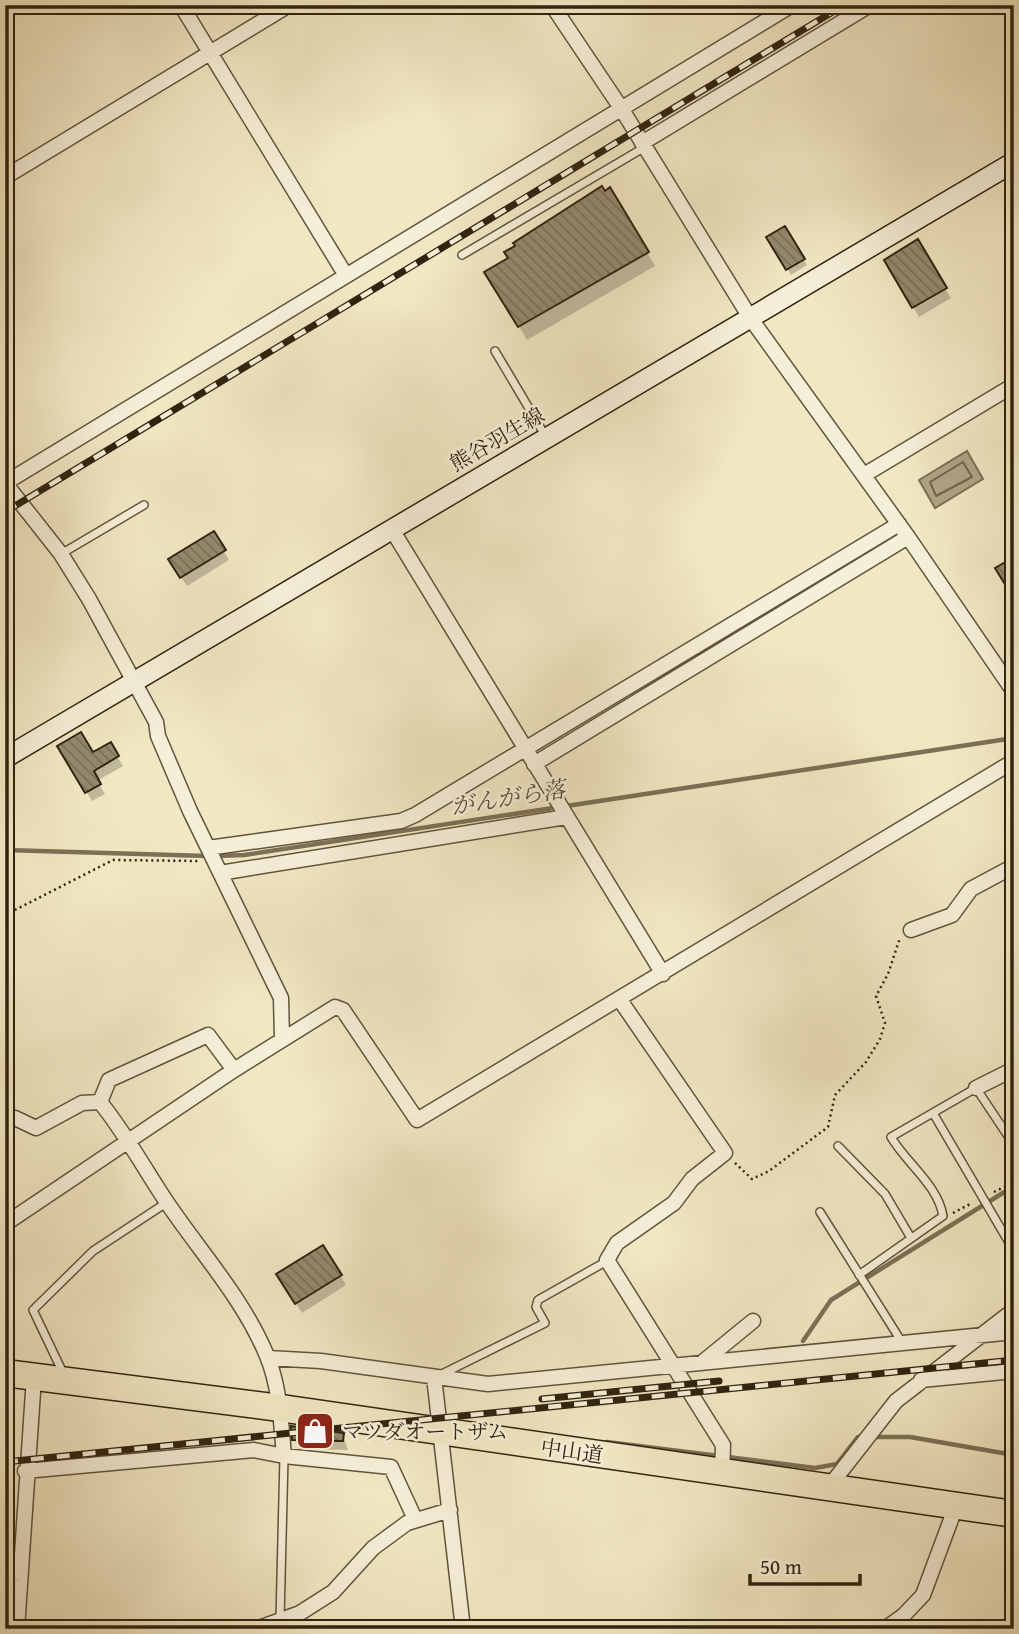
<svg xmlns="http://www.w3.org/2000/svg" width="1019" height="1634" viewBox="0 0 1019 1634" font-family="'Gentium Book Plus','Noto Serif JP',serif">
	<defs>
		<pattern id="building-back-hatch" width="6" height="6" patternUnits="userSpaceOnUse" patternTransform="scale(1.75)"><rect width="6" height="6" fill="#94896d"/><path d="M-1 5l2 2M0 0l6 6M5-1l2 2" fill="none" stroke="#797058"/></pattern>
	</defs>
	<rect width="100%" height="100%" fill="#f1e7c3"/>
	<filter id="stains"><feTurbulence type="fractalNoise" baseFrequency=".00286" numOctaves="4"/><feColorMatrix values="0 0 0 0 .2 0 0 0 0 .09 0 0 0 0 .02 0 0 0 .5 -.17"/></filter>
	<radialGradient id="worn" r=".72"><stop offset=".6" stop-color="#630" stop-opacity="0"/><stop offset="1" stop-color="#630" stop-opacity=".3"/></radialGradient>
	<!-- water -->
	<path fill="#afa486" stroke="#7c7056" stroke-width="2" d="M967,451l16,28 -48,29 -16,-28z"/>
	<!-- shadow -->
	<path fill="#0003" d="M601,188l3,5 6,-3 45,76 -128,74 -40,-67 23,-14 40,-37 -2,-2z
		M784,228l23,37 -16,10 -22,-37z
		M917,242l34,56 -32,19 -33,-57z
		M213,533l16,27 -42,26 -17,-26z
		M1014,559v35l-1,1 -16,-26z
		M5,671l10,17 -10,6z
		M110,744l13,22 -26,15 8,13 -13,7 -32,-55 33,8z
		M323,1247l23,38 -44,28 -24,-38z
		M343,1435l5,15 -48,-1 -6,-10z"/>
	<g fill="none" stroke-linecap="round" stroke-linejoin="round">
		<!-- shore -->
		<path stroke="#70644a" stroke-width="2" d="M963,462l9,15 -36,19 -6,-14z"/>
		<!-- stream -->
		<path stroke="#7c7056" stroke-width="4.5" d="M5,850l202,6
			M216,856l28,-1 770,-117
			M803,1341l28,-41 183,-114
			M872,1437h38l104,18
			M607,1442l208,26 22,-4 21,-27h5"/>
	</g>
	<!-- building -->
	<path fill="url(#building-back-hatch)" stroke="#30230f" stroke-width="2" d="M602,186l3,5 5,-4 39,65 -131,75 -34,-55 24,-14 -4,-6 11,-6 -2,-3z
		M785,226l20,33 -19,11 -20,-33z
		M918,239l29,49 -35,20 -28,-48z
		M214,531l12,19 -46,28 -12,-19z
		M1014,557v25l-8,4 -11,-18z
		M81,732l12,20 18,-10 8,14 -25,15 7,13 -16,9 -28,-47z
		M323,1245l19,30 -47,29 -19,-30z
		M291,1426l53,7 -1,8 -51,-1z"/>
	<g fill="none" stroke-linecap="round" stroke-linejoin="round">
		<defs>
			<path id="lane" d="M462,255l183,-108
				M495,351l51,86
				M61,554l83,-49
				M933,1113l81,138
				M838,1146l47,48 26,44
				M820,1212l83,132
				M859,1275l84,-59c-5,-31 -37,-53 -52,-79l85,-49 38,57
				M64,1375l-31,-65 60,-59 73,-48
				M440,1375l105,-52 -9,-16 2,-7 69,-39
				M280,1619l4,-162"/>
			<path id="street" d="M181,5l164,269
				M552,5l69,103 130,211 157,218 106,155
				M642,143l228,-138
				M5,177l284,-172
				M864,475l150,-90
				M5,483l787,-478
				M5,483l56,71 28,45 67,123 2,14 32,75 91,187 1,41
				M391,528l272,446
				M534,764l374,-227
				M208,848l193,-27 14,-6 484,-291
				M220,873l346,-56
				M911,930l41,-15 19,-26 43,-23
				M620,1000l105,153 -33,26 -18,24 -57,40 -10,17 116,185 -1,29
				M976,1088l38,-19
				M100,1102l9,-22 99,-45 26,35
				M15,1118l21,10 46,-25 18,-1c26,32 45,68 68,102 34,50 76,96 99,152 13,31 14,67 17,100
				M5,1224l229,-154 101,-63 8,3 74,110 597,-359
				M268,1358l53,3 167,23 526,-52
				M704,1361l49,-40
				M434,1377l29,252
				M921,1380l93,-9
				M25,1471l229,-21 30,6 107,11 24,52
				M828,1488l68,-87 118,-91
				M5,1572l16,1
				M17,1629l17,-252
				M256,1629l44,-16 33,-21 40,-44 34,-25 43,-13
				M885,1629l18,-13 20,-21 33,-89"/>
			<path id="secondary" d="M5,758l1009,-596"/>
			<path id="highway" d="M5,1373l275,35 734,106"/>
		</defs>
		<!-- lane casing -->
		<use href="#lane" stroke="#60543c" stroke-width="10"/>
		<!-- street casing -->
		<use href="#street" stroke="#60543c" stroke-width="17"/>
		<!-- secondary casing -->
		<use href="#secondary" stroke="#30230f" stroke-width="22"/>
		<!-- highway casing -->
		<use href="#highway" stroke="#30230f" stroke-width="29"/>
		<!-- path -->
		<path stroke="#30230f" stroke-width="2.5" stroke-dasharray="2 3.5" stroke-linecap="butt" d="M5,915l108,-55 86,1
			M735,1163l17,16 17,-8 59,-44 7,-32 31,-33 14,-23 5,-16 -9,-27 12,-22 12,-36
			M994,1192l20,-10
			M953,1213l19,-10"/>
		<!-- lane -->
		<use href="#lane" stroke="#f6efd8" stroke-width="7"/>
		<!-- street -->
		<use href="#street" stroke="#f6efd8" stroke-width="14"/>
		<!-- secondary -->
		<use href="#secondary" stroke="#f6efd8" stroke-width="19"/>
		<!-- highway -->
		<use href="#highway" stroke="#f1e7c3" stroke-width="26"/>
		<defs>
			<path id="rail" d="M5,512l839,-507
				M542,1399l177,-18
				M5,1462l1009,-102"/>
		</defs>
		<!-- rail casing -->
		<use href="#rail" stroke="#30230f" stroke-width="7"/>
		<!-- rail -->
		<use href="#rail" stroke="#f6efd8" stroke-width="4.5" stroke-dasharray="13" stroke-linecap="butt"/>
	</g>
	<!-- icons -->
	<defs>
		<symbol id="shop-square" viewBox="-11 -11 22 22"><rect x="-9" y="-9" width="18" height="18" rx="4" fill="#8f2418" stroke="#f6efd8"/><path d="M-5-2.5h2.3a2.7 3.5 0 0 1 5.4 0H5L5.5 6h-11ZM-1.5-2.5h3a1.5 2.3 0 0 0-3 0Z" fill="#fff"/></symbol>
	</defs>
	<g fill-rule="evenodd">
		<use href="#shop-square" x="293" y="1409" width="44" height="44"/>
	</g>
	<g text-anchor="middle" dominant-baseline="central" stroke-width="5" stroke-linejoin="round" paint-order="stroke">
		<!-- street labels -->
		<g font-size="21" fill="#30230f" stroke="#f6efd8">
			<text transform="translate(497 439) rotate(-30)">熊谷羽生線</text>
			<text transform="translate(572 1451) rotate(8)">中山道</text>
		</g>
		<!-- poi labels -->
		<g font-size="21" fill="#30230f" stroke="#f6efd8" text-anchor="start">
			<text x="342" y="1431">マツダオートザム</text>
		</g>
		<!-- water labels -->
		<g font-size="23" font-style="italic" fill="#5c5039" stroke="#f6efd8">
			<text transform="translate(508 797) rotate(-9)">がんがら落</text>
		</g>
	</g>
	<!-- margin -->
	<rect width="1019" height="1634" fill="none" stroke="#f1e7c3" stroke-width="28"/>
	<rect x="7" y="7" width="1005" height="1620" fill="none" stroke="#30230f" stroke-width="3.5"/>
	<rect x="14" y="14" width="991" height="1606" fill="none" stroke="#30230f" stroke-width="2"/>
	<!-- scale -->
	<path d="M750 1574v10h110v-10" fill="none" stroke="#30230f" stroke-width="3.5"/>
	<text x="760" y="1574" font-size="21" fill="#30230f" stroke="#f6efd8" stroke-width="5" paint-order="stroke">50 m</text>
	<rect width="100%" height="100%" filter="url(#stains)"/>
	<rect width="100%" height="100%" fill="url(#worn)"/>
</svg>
